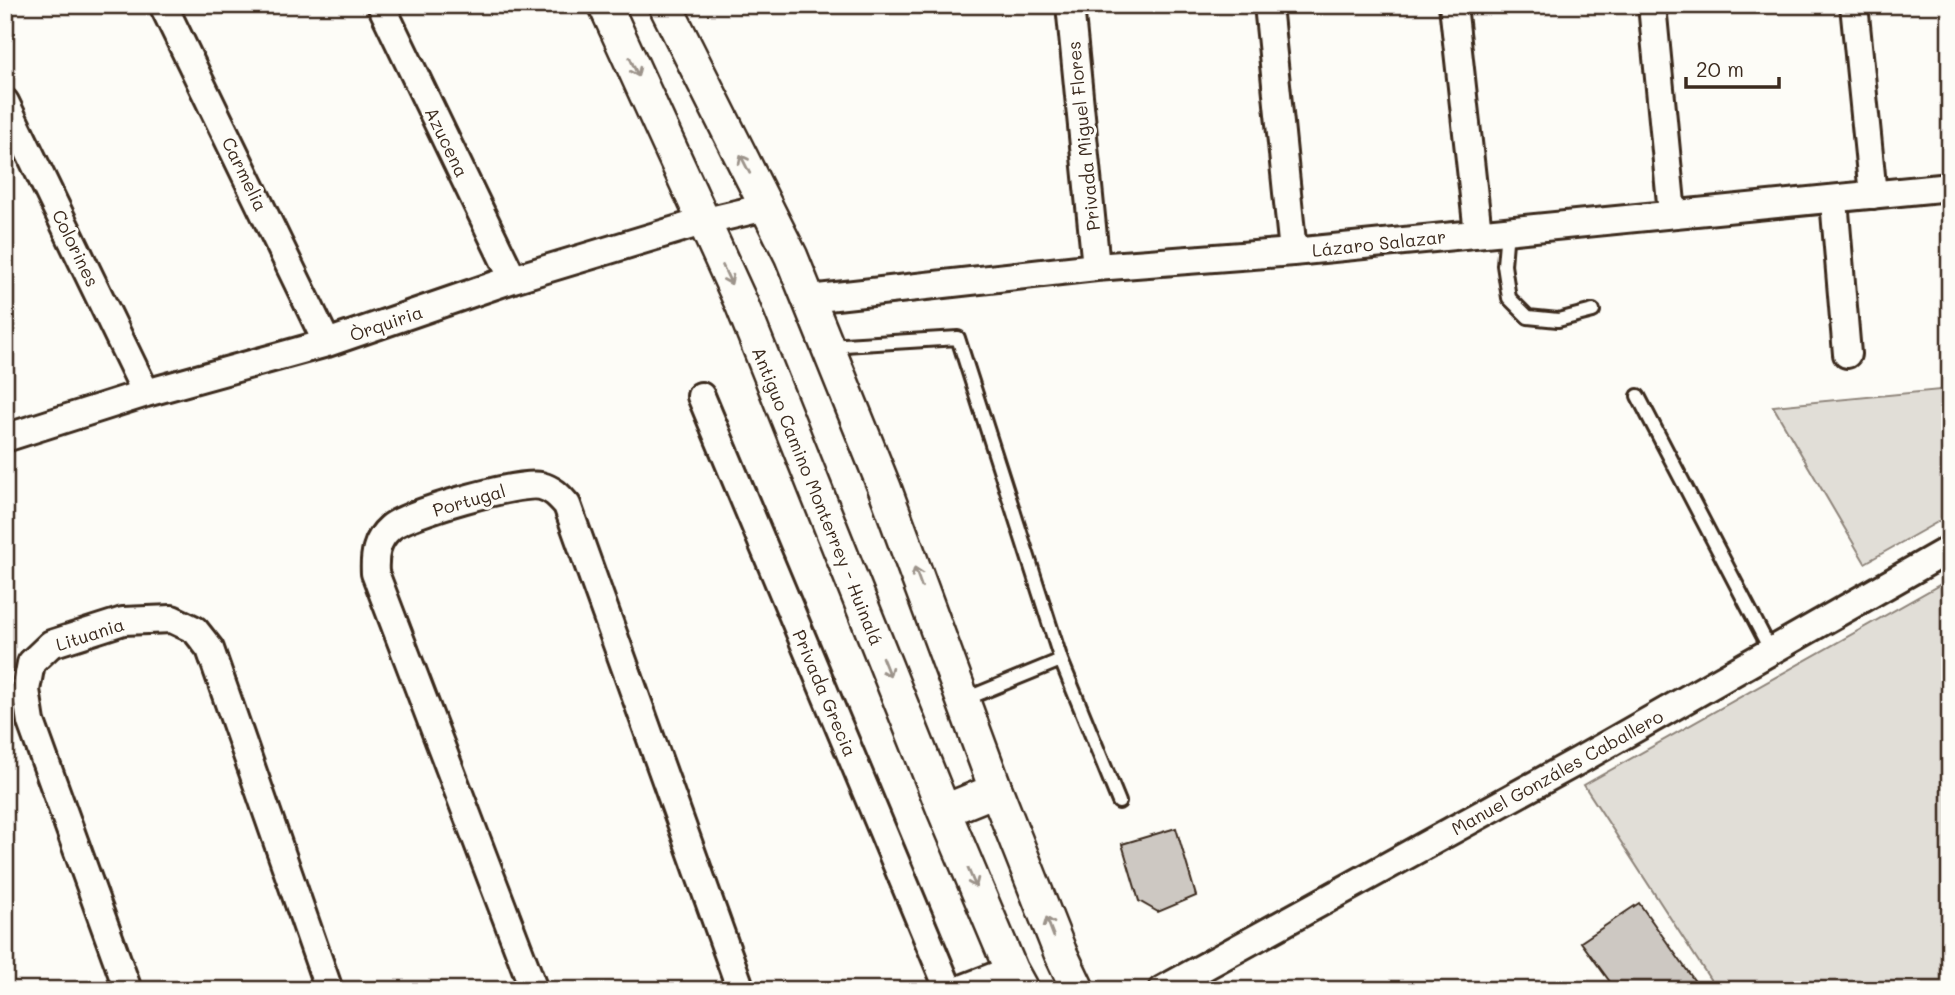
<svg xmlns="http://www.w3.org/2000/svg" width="1955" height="995" viewBox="0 0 1955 995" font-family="Mali,sans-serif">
	<rect width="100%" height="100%" fill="#fdfcf7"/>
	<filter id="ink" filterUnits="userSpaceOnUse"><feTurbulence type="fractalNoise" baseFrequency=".0143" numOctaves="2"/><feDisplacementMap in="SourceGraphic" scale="14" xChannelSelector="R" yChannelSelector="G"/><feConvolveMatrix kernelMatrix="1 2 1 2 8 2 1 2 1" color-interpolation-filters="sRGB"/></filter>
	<g filter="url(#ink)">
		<!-- green -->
		<path fill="#e1ded7" stroke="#8e847a" stroke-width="2" d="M1950,389v126l-85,48 -92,-157z
			M1950,579v411h-233l-133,-205z"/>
		<!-- building -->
		<path fill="#cdc8c2" stroke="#3b2a1e" stroke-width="2" d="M1176,828l20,68 -38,16 -19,-11 -17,-57z
			M1639,903l62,87h-85l-35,-48z"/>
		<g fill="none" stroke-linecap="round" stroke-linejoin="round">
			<defs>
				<path id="service" d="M1507,230l-3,35 5,33 19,19 30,3 35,-9
					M828,346l130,-8 103,322
					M1638,396l133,255
					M963,700l98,-40 58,142"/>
				<path id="minor" d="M163,5l164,338
					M381,5l132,274
					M1070,5l26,262
					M1268,5l25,247
					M1453,5l25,228
					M1652,5l20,209
					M1854,5l19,190
					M5,102l141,291
					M1834,200l13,154
					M809,299l287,-32 197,-15 657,-65
					M701,396l248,594
					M5,438l141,-45 181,-50 186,-64 189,-57 64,-15
					M128,990l-97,-268 -5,-32 5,-27 20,-19 72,-23 49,-2 23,11 15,19 119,341
					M534,990l-159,-417c-1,-17 1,-33 15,-45 17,-15 129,-47 151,-42 12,3 18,10 26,19l174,485
					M959,990l52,-20
					M1162,990l418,-230 370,-211"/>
				<path id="tertiary" d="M605,5l137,300 202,506 67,159 11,20
					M665,5l126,251 94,233 111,301 64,162 18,38
					M944,811l52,-21"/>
			</defs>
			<!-- service casing -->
			<use href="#service" stroke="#3b2a1e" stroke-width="18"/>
			<!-- minor casing -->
			<use href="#minor" stroke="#3b2a1e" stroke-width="32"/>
			<!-- tertiary casing -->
			<use href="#tertiary" stroke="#3b2a1e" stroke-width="37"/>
			<!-- service -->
			<use href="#service" stroke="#fdfcf7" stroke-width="12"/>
			<!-- minor -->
			<use href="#minor" stroke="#fdfcf7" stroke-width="26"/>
			<!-- tertiary -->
			<use href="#tertiary" stroke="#fdfcf7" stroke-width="32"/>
		</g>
		<!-- one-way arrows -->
		<defs><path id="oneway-shaft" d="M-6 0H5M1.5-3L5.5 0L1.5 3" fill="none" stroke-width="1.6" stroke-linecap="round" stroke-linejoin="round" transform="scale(1.75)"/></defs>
		<g stroke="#9c938a">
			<use href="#oneway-shaft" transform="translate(634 67) rotate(66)"/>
			<use href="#oneway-shaft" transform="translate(745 164) rotate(-117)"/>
			<use href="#oneway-shaft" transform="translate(727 275) rotate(65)"/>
			<use href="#oneway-shaft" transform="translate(918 577) rotate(-110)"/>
			<use href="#oneway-shaft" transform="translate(886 667) rotate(68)"/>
			<use href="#oneway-shaft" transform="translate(972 878) rotate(67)"/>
			<use href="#oneway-shaft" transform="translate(1050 927) rotate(-111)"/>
		</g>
	</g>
	<g text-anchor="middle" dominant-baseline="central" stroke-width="6" stroke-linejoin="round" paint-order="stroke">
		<!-- street labels -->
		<g font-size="18" fill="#3b2a1e" stroke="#fdfcf7">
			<text transform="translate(1083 136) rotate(-96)">Privada Miguel Flores</text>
			<text transform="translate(447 142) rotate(64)">Azucena</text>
			<text transform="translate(245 174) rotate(64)">Carmelia</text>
			<text transform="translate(1379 243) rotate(-6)">Lázaro Salazar</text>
			<text transform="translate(76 248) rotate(64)">Colorines</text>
			<text transform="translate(386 323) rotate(-19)">Òrquiria</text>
			<text transform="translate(818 496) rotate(68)">Antiguo Camino Monterrey - Huinalá</text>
			<text transform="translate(469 500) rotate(-16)">Portugal</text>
			<text transform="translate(90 634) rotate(-18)">Lituania</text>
			<text transform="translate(825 693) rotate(67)">Privada Grecia</text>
			<text transform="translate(1557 772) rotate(-29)">Manuel Gonzáles Caballero</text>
		</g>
	</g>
	<!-- margin -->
	<rect width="1955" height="995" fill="none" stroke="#fdfcf7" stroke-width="28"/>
	<rect x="14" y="14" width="1927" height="967" fill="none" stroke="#3b2a1e" stroke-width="2.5" filter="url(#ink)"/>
	<!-- scale -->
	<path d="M1686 77v10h93v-10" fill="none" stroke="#3b2a1e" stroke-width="3.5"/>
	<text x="1696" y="77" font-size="21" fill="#3b2a1e" stroke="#fdfcf7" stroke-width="5" paint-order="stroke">20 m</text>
</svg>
